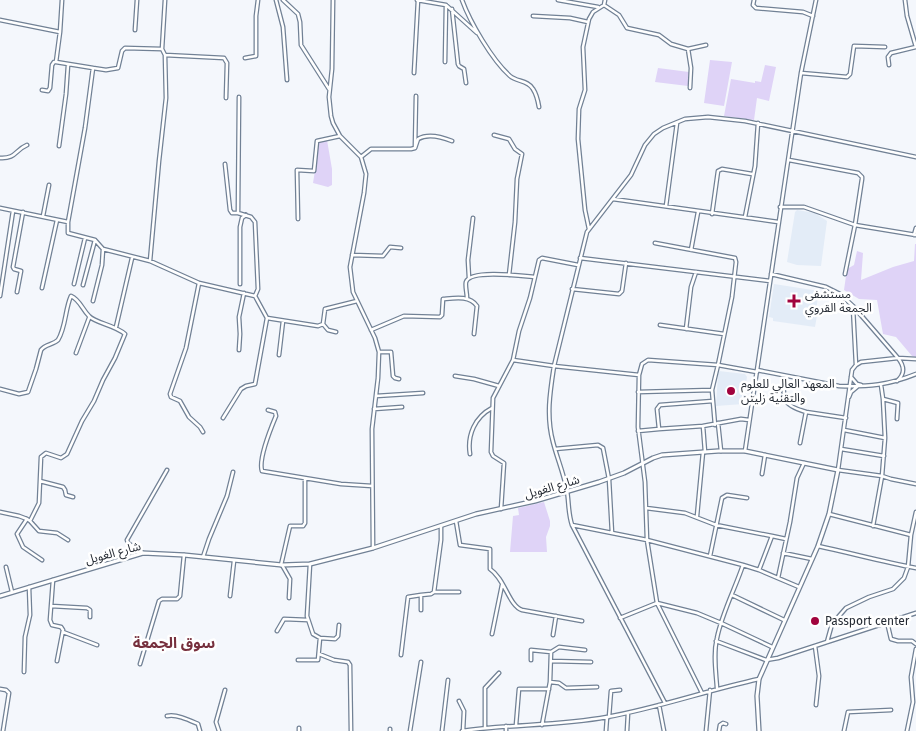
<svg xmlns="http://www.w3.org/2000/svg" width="916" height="731" viewBox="0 0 916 731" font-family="'Fira Sans','Noto Sans Arabic',sans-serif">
	<rect width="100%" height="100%" fill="#f4f7fc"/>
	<!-- built -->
	<path fill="#e3ecf7" d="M797,210l18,3 12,8 -6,45 -24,-1 -10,-3 8,-50z
		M774,284l45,7 -3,19h2l-3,17 -42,-6v-3l-4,-1z
		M719,371l26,3 2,3 -4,27 -27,2 2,-32z"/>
	<!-- green -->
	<path fill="#dfd3f7" d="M710,60l22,2 -8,44 -20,-3z
		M765,65l11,2 -7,34 -12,-3 -3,22 -30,-4 7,-37 24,4v-2l6,1z
		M658,68l31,4 -1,14 -33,-4z
		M327,140l5,29v16l-4,2 -15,-4 4,-25v-16z
		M915,244h1v113l-4,-1 -16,-19 -13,-3 -6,-34 -18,-1 -15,-9 3,-21 7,-4 3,-14 6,2 -2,27 32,-13 21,-6z
		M544,502l6,19v5l-4,11 1,15h-37l3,-36 6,-1 -1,-7z"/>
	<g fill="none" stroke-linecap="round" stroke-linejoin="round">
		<defs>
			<path id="minor" d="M276,0l7,27 4,53
				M283,0l15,14 2,8 1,23 28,44
				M333,0l-1,69 -3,28 2,19 2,7 7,13 21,21 5,17 -2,19 -14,74 3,25 22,46 4,14 -1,26 -6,51 1,119
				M417,0l29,5 31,28
				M462,0c8,22 30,60 48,76 7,6 18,4 23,13 4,6 5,12 6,18
				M558,0l40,7
				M754,0l-1,5 3,3 47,4 10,4
				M604,5l15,10 8,13 32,7 12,9 17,5 3,19 -1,20
				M452,9l6,55 1,2 5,3 2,14
				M533,16l37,2 18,4
				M0,20l60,12 -4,30h-2l-2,3 -2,23 -2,3 -6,-1
				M135,30l2,-30
				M60,32l2,-32
				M688,49l18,-4
				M165,55l59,3 3,5 -1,35
				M245,58l11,-2v-40l2,-16
				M56,62l37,6 -8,60 -17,94v11l27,7 8,9 47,12 49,22 56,13
				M445,62l1,-57
				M889,65l-1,-8 3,-4 25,-6 -9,-31 -2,-16
				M93,68l13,2 12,-2 4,-17 3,-3 37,1
				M414,73l4,-73
				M801,73l46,4 3,-3 4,-28 31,1
				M239,97l-1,116 13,4 4,5 3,67 -3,7 12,22 51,8 5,-2 2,-15 32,-8
				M494,135l15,4 6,10 7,5 -5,25 -2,43 -6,53
				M59,146l7,-52 2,-29
				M415,147l1,-51
				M361,157l10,-8h40l4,-1 3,-9c10,-6 24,-2 34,2
				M0,158c16,1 15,-8 27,-13
				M789,160l69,13 4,4v2l-7,46 61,10
				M225,164l5,46 2,3h6
				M613,199l165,23
				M666,206l11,-83
				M780,207h24l51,18 -10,49
				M0,208l68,14
				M712,214l6,-43 4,-2 30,5
				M43,216l6,-31
				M745,217l10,-51 3,-43
				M298,219l-1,-49 17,1 3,-30 23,-5
				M589,229l-4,-19 -7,-71 1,-30 6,-19 -2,-43 6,-28 4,-7 11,-7 1,-5
				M914,235l2,-7
				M655,243l80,15 1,4 -4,35 -14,68 39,7
				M691,250l7,-38
				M352,255l31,1 7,-9 11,1
				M580,258l190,23
				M150,261l9,-100 7,-63 -1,-43 -3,-6 3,-49
				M771,274l55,13 14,7 13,12 45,52 18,1
				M469,278l-1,-18 5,-42
				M199,283l-13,65 -16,46 1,3 9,4 9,16 11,10 3,5
				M74,284l11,-46
				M240,284v-57l2,-9 4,-3
				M83,285l12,-45
				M42,288l15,-68
				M572,289l47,5 3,-3 4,-28
				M17,292l4,-21 -7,-2 -1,-2 10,-55
				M0,296l13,-85
				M467,298c0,-5 -2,-12 -1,-16 4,-13 57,-6 68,-5
				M93,301l9,-36 1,-16
				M853,308l3,57
				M323,324l5,6 8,2
				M660,325l64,9
				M116,327l16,-69
				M686,329l5,-42 5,-15
				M371,330l33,-14 36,1 2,-2 1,-16c11,-1 27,-4 34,7l-3,28
				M239,350l1,-16 -1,-17 5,-24
				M379,352h12l2,24 2,2 4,1
				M76,353l13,-35
				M279,355l4,-34
				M513,360l41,6c-4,26 -8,50 -1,76 4,16 11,32 14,49 2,11 1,22 5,34l93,178
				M757,370l82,16c29,1 50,-1 77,-12
				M639,375l-85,-9 33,-134 44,-57 14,-30 9,-11 9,-6 22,-9 23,-2 37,4 171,36
				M455,376l19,3 25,7
				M786,376c-5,23 -4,29 20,36
				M851,377l6,7 4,1
				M897,381c8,-7 8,-14 1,-23l-37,4 -5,3 -4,5 -14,100 44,6 9,3 25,5
				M881,385l2,14
				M0,389l19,5 9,-2 8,-23 5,-19c4,-6 12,-5 17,-10 8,-13 7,-31 13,-44 9,4 11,13 18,20 6,7 26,9 36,18l-10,24 -12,22 -9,21 -12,20 -15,33 -6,4 -15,-5 -5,4 -2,46 -9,18 -3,-2 -10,15 6,13 19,13
				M638,392l74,-2
				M376,396l47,-3
				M849,397l2,-5 7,-6
				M374,409l28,-2
				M268,410l7,2 1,4c-5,12 -18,43 -14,55l79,13 31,2
				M223,418l18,-29 5,-3 9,-2 12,-66
				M718,423l3,28
				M703,426l38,-7 8,1
				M844,430l41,8 -2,-39 15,4 -1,16
				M638,431l21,-2
				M800,443l6,-31 40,6
				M555,449l43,-4 5,3 6,31 3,54
				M841,449l43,7
				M745,451l56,-378 15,-73
				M705,452l-2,-26 -44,3 -2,-20 3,-4 53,-4
				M470,454c-3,-19 5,-37 22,-46
				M762,474l3,-19
				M40,481l23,6 2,3 1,5 7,2
				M646,508l39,5 31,12 56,11
				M501,509l3,-46 -11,-7 -2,-4 2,-54 20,-38 6,-29 11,-33 9,-38 3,-2 36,7
				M0,512l19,4 8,3
				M829,514l82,21 5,-23
				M697,516l6,-64
				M30,521l9,10 18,2 11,7
				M456,521l4,24 30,4v20c15,10 19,37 32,41l60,11
				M572,525l75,15 96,25 16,5 40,17
				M873,526l9,-50 3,-38
				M818,546c33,7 65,16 98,22
				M143,553l-15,-10 -1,-3 40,-70
				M783,553l29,6
				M710,556l12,-58 5,-3 20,3
				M203,557l6,-18 18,-43 6,-24
				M310,564l-3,52 6,18 7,4 15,1 3,-3 1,-11
				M281,565l9,-39h13l2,-3v-44
				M282,565l8,14 -1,19
				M6,567l6,25
				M759,570l13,-34 14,3
				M778,578l12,-56 7,-44 7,-15
				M53,580l-3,40 2,5 9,2 2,3 -6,31
				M434,592h25
				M732,595l52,25
				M230,596l4,-35
				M51,606l36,2 3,2v7
				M421,610v-15l10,-1 3,-2 7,-52v-14
				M620,618l37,-15 40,10 24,10 51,24
				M887,622l4,17 7,2h14l4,3
				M277,631l7,-12 24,1
				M63,632l34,13
				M492,634l10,-49
				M553,635l3,-19
				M716,641l50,19 12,-2 138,-45
				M827,642l5,-18 14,-16 23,-11 24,-8 11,-11 4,-11 3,-32
				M815,646l4,30 -3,29
				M551,652l8,-5 26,3
				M319,654l15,6 14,2 2,3 1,66
				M401,655l7,-58 13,-2
				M298,660h20l2,-22
				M531,660v-10l20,2 -1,30 -8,43
				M551,661l40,1
				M140,664l19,-63 3,-2h15l3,-3 4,-41
				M24,672l1,-35 5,-22 -1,-28
				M550,682l9,1 7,5 31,-1
				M717,688c-1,-16 -4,-34 0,-50 5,-25 18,-49 26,-73
				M0,689l6,1 3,3 -6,38
				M702,693l-45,-90 -10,-63 -2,-58 -7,-55 1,-52 3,-11 6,-4 70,5 -6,25 3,35
				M459,701l5,10 -1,20
				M659,705l5,26
				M167,716c10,-2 22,4 31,8l2,7
				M609,717l2,-26 9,-1
				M516,725l3,-36h30
				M485,728v-40l14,-15
				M390,729v2
				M219,731l-3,-9 9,-32
				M299,731v-3
				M410,731l11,-69
				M442,731l6,-51
				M462,731c48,-7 97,-5 145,-14 51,-9 101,-27 152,-38
				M506,731v-5
				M606,731l1,-14
				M627,731l1,-18
				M706,731l4,-41
				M719,731l1,-6 3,-2 3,1
				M844,731l4,-19 43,-2
				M907,731l6,-29 -2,-25 5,-28"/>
			<path id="tertiary" d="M0,596l143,-43 41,2 98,10 28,-1 63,-16 103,-34 59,-13 64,-19 25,-9 29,-15 9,-3 56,-4h27l93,19 -9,44 -11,32 -59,133 -2,17 2,35"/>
		</defs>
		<!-- minor casing -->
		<use href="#minor" stroke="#718195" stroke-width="5"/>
		<!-- tertiary casing -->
		<use href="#tertiary" stroke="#718195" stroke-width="5.5"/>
		<!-- minor -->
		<use href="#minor" stroke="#fff" stroke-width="2.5"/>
		<!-- tertiary -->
		<use href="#tertiary" stroke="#fff" stroke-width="3"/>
	</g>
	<!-- markers -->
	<g fill="#a1033d" stroke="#fff" stroke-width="2">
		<path d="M791.5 293.5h5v5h5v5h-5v5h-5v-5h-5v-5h5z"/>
		<circle cx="731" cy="391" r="5"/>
		<circle cx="815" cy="621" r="5"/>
	</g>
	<g text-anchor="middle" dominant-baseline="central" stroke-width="5" stroke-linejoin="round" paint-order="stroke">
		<!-- poi labels -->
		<g font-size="12" fill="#242a33" stroke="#fff" text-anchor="start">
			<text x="805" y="294">مستشفى<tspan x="805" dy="14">الجمعة القروي</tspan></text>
			<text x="741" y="384">المعهد العالي للعلوم<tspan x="741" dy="14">والتقنية زليتن</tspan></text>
			<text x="825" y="621">Passport center</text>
		</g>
		<!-- street labels -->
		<g font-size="12" fill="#242a33" stroke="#fff">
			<text transform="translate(552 487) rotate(-16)">شارع الغويل</text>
			<text transform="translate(113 553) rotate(-15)">شارع الغويل</text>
		</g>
		<!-- quarter labels -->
		<g font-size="15" font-weight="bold" fill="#77303d" stroke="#fff">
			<text x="174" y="643">سوق الجمعة</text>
		</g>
	</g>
</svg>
